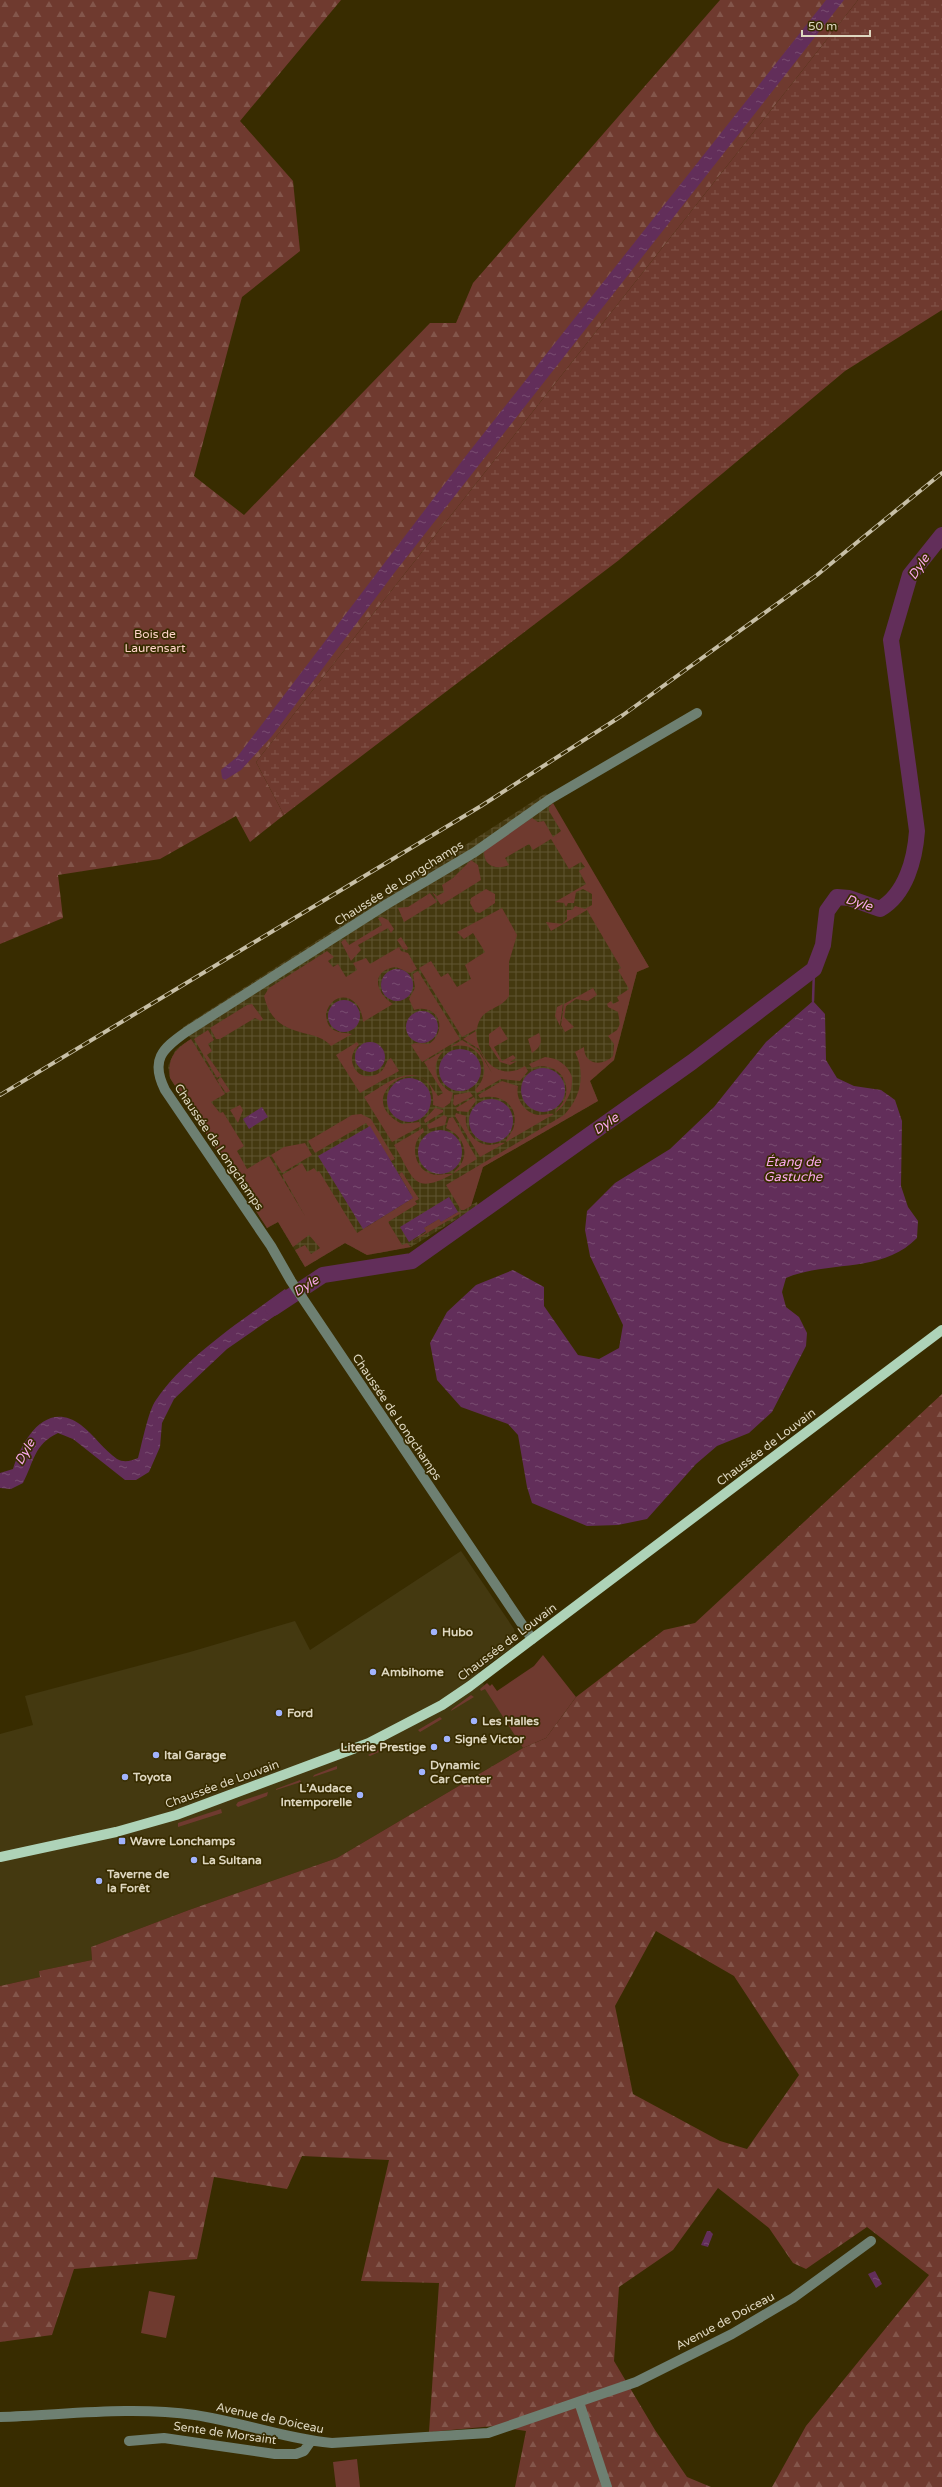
<svg xmlns="http://www.w3.org/2000/svg" width="942" height="2487" viewBox="0 0 942 2487" font-family="'Varela Round',sans-serif">
	<defs>
		<pattern id="industrial-grid" width="8" height="8" patternUnits="userSpaceOnUse"><rect width="8" height="8" fill="#443910"/><path d="M0 4h8M4 0v8" fill="none" stroke="#5f5531"/></pattern>
		<pattern id="forest-firs" width="22" height="20" patternUnits="userSpaceOnUse"><rect width="22" height="20" fill="#6f3a2f"/><path d="M5 1l3.5 6h-7zM16 11l3.5 6h-7z" fill="#83564b"/></pattern>
		<pattern id="wetland-marsh" width="20" height="14" patternUnits="userSpaceOnUse"><rect width="20" height="14" fill="#6f3a2f"/><path d="M1 5h8M5 5V1M11 12h8M15 12V8" fill="none" stroke="#83564b"/></pattern>
		<pattern id="water-ripples" width="26" height="14" patternUnits="userSpaceOnUse"><rect width="26" height="14" fill="#622e5a"/><path d="M2 4q2-2 4 0t4 0M15 11q2-2 4 0t4 0" fill="none" stroke="#784c70"/></pattern>
	</defs>
	<rect width="100%" height="100%" fill="#382c00"/>
	<!-- built -->
	<path fill="#443910" d="M461,1551l53,78 2,9 -3,9 -34,24 6,17 38,60 -186,110 -148,52 -98,37 1,13 -53,11 1,6 -40,9v-252l33,-9 -8,-29 165,-44 105,-31 15,29z"/>
	<!-- industrial -->
	<path fill="url(#industrial-grid)" d="M546,793l103,174 -12,5 -23,88 -24,21 8,20 -115,66 -12,38 6,-3 1,4 -67,41 -44,8 -22,-12 -40,24 -27,-45 -11,6 -97,-150 -2,-12 8,-17 15,-10 -8,-12z"/>
	<!-- green -->
	<path fill="#6f3a2f" d="M553,803l96,164 -12,5 -23,88 -24,21 8,20 -115,66 -12,39 -7,4h-3l-15,-25 118,-70c17,-18 22,-41 11,-63l9,-5c0,18 18,20 29,9l1,-12 -6,-8 9,-6 3,-6 -2,-12 -10,-5 -1,-3 4,-3 2,3 6,-3 -2,-4 12,-8 -11,-19 3,-2 -34,-58 -36,21 -5,-9 16,2 5,-5v-9h5l3,-4 10,3 7,-4v-11l-9,-5 -7,3 -2,11h-6l-2,4 -2,-4 -9,-1 31,-18 -7,-13 6,-4 -4,-5 -12,7 -18,-30 -18,11 -4,-6 -24,14 4,7c-12,5 -25,2 -25,-13l4,-5 44,-29 6,4 6,-1 9,16 8,-6 -12,-20v-4z
		M471,860l7,5 3,15 -40,25 -9,-13 5,4 7,-4 -2,-7 11,-7z
		M486,889l9,5v9l-15,10 -5,-1 -5,-9 1,-5z
		M430,893l7,9 -33,20 -6,-14 10,-1z
		M502,908l15,27 -8,27v34c-9,15 -29,11 -32,33l-15,8 -43,-69 12,-7 10,16 7,-4 9,14 14,-8 -6,-14 20,-13 -12,-19 -9,6 -7,-7z
		M382,917l6,3 6,9 -3,4 -3,-5 -30,17 3,5 -10,11 -10,-19 4,-3 4,6 33,-20 -4,-7z
		M401,937l7,11 -1,2 -4,-1 -6,-9z
		M399,947l2,4 7,2 9,16 -7,4 -14,-6c-26,3 -21,26 -3,37l-30,18c-2,-29 -31,-33 -37,-8 1,19 13,18 26,20l-21,12c-16,-20 -56,-4 -67,-50l5,-8 58,-37 7,6 -6,4 5,6 5,-3 8,13 11,-7 -4,-7 13,-5 4,6z
		M418,971l42,68 -38,23 -11,-17 4,-2 14,1c20,-14 9,-41 -15,-34l-5,-11 6,-11 -2,-14z
		M593,988l4,7 -9,6 -12,-2 -10,7 -2,11 10,10 -9,5 -4,-7 3,-21z
		M252,1004l11,15 -2,2 -6,-3 -35,21h-4l-6,-11 37,-23z
		M563,1004l-3,21 4,9 -9,-18 2,-9z
		M500,1026l8,13 -14,8 8,14 11,-6 3,3 -6,4 7,-1 -7,4 -10,-3 -11,-17v-11z
		M208,1030l6,10 -6,4 4,7 -5,4 14,20 -4,3 -23,-39z
		M476,1031c1,26 22,52 49,35l3,5 -8,10 -19,-2 -24,14 -2,-3c21,-21 3,-52 -25,-43l12,-7 16,10 14,23 -13,-24 -16,-10z
		M539,1033c4,9 1,15 -7,20l-4,-14z
		M191,1039l34,55 -14,8 9,11 3,-1 21,34 -7,5 10,18 22,-13 36,60 -23,-41 20,-12 5,9 7,-4 3,4 2,-1 38,62 56,-35 -14,-24 3,-2 17,27 -4,2 2,3 -29,18 14,23 5,-2 4,4 -44,8 -22,-12 -40,24 -10,-17 10,-5 6,9 9,-6 -11,-13 -16,12 -15,-25 -11,6 -97,-150c-3,-20 5,-29 21,-39z
		M357,1042l2,3c-15,12 -4,37 16,30 12,-4 9,-14 16,-17l8,13 -39,22 -24,-38z
		M445,1050c-16,13 -10,35 8,43l-3,10 -7,5 -10,-3c4,-62 -89,-11 -31,19l17,-2 2,4 -29,16 -28,-45c18,-10 43,-33 63,-16 4,4 7,10 11,15l5,-3 -19,-31z
		M545,1057c13,1 23,8 27,20 1,14 -5,27 -17,36 2,-4 8,-9 10,-15 7,-22 -14,-37 -33,-30l-3,-4z
		M221,1077l9,14 -4,2 -9,-13z
		M502,1081l16,5c-3,13 7,27 20,29 5,0 12,-2 16,-1l-48,28c0,-4 7,-10 8,-16 5,-22 -15,-33 -34,-28l-2,-3z
		M470,1092l3,4 -18,10 -2,-2 1,-9z
		M474,1097l2,4 -8,11 -11,-1 -1,-3z
		M240,1105l3,5 -5,13 -8,-13z
		M435,1108l8,2v2l-18,11 -1,-3z
		M456,1113l10,3c-2,14 9,29 24,29 5,0 11,-3 15,-2l-25,14 -25,-41z
		M361,1114l10,5 24,40 -4,2 -25,-38 -51,30 -7,-12 44,-26z
		M444,1115l3,2 -2,8 -16,4 -2,-4z
		M453,1117l24,42 -23,14c0,-3 5,-5 7,-9 9,-15 -1,-30 -15,-36l3,-10z
		M423,1128l1,4c-14,10 -11,34 5,41 9,4 16,0 24,1 -41,22 -39,4 -59,-29z
		M305,1143l7,12 -30,18 -11,-18 13,-8z
		M458,1212l3,1 -51,30 16,-11 -2,-4 15,-9 2,3z
		M543,1655l33,42 -30,41 -23,10 -38,-59 -4,2 -1,-2 7,-6 3,3 2,-2 5,7 37,-25z
		M471,1695l3,2 -23,14 1,-2z
		M440,1717l2,2 -22,13 -2,-2z
		M388,1745l2,2 -20,9 -2,-1z
		M337,1766v3l-24,8 1,-2z
		M300,1780l1,2 -25,8v-1z
		M268,1792l-1,4 -29,11 -2,-2 2,-3z
		M221,1809l1,4 -44,14v-4z
		M149,2291l26,5 -9,42 -25,-5z
		M357,2459l3,28h-24l-3,-25z"/>
	<!-- forest -->
	<path fill="url(#forest-firs)" fill-rule="evenodd" d="M0,0h341l-101,121 53,60 7,70 -58,46 -48,179 50,39 186,-192h26l17,-40 247,-283h138l-602,762 28,53 -34,27 -14,-26 -76,43 -102,16 5,43 -63,26z
		M942,1394v1093h-170l34,-61 123,-151 -62,-48 -61,42 -13,-6 -24,-35 -51,-40 -45,62 -54,37 -5,74 41,69 32,47 24,10h-196l11,-56 -32,-5 -65,6 10,-149 -78,-2 28,-121 -87,-4 -15,33 -73,-12 -17,82 -123,10 -22,66 -52,7v-356l40,-9 -1,-6 53,-11 -1,-13 98,-37 148,-52 186,-110 23,-10 30,-41 88,-67 31,-7zM656,1931l78,45 65,99 -52,74 -27,-8 -87,-47 -18,-88z"/>
	<!-- wetland -->
	<path fill="url(#wetland-marsh)" d="M858,0h84v310l-97,61 -226,189 -335,255 -28,-53z"/>
	<!-- water -->
	<path fill="url(#water-ripples)" d="M826,0h18l-449,572 -123,164 -31,34 -16,10 -3,-2 -1,-8 16,-13 228,-300z
		M381 985a16 16 0 1 1 32 0a16 16 0 1 1-32 0Z
		M328 1016a16 16 0 1 1 32 0a16 16 0 1 1-32 0Z
		M813,1001l12,13 1,46 11,18 17,8 27,4 14,10 7,21 -1,65 7,21 10,14 -1,17c-35,36 -89,22 -131,40l-4,14 4,15 13,10 8,16 -1,13 -34,66 -23,21 -32,13 -21,18 -49,55 -29,6 -31,1 -55,-23 -5,-16 -9,-52 -10,-11 -47,-17 -24,-27 -7,-37 17,-31 29,-27 37,-15 31,17v19l34,49 21,4 20,-11 4,-23 -33,-69 -5,-26 2,-19 28,-28 55,-34 44,-42 52,-65z
		M406 1027a16 16 0 1 1 32 0a16 16 0 1 1-32 0Z
		M355 1057a15 15 0 1 1 30 0a15 15 0 1 1-30 0Z
		M439 1070a21 21 0 1 1 42 0a21 21 0 1 1-42 0Z
		M521 1090a22 22 0 1 1 44 0a22 22 0 1 1-44 0Z
		M387 1100a22 22 0 1 1 44 0a22 22 0 1 1-44 0Z
		M469 1121a22 22 0 1 1 44 0a22 22 0 1 1-44 0Z
		M262,1107l6,10 -19,12 -6,-10z
		M370,1126l43,72 -50,31 -45,-73z
		M418 1152a22 22 0 1 1 44 0a22 22 0 1 1-44 0Z
		M449,1197l9,15 -17,10 -2,-3 -15,9 2,3 -17,11 -9,-15z
		M285,1289l10,13 -68,47 -53,50 -12,24 -2,24 -11,25 -13,8h-11l-52,-41 -15,-6c-24,11 -24,29 -35,50l-12,6 -11,-1v-15l13,-4c9,-29 33,-70 68,-44 13,10 23,25 36,34 7,4 14,2 21,-1 4,-14 10,-47 18,-58 29,-43 88,-81 129,-111z
		M707,2231h3l3,3 -5,13 -7,-2z
		M875,2271l7,13 -6,4 -8,-14z"/>
	<g fill="none" stroke-linecap="round" stroke-linejoin="round">
		<!-- stream -->
		<path stroke="#622e5a" stroke-width="2.5" d="M813,1001l1,-32"/>
		<!-- river -->
		<path stroke="#622e5a" stroke-width="16" d="M273,1308l50,-33 89,-14 280,-199 122,-93 9,-24 4,-34 10,-14 12,1 31,11c26,-15 35,-50 37,-78l-26,-191 19,-65 32,-40"/>
		<!-- minor -->
		<path stroke="#6e8072" stroke-width="10" d="M532,1639l-241,-358 -20,-35 -106,-156c-15,-30 -3,-41 21,-58l201,-128 88,-52 75,-53 147,-86
			M579,2402l28,85
			M0,2417c65,-2 131,-11 195,-2 46,7 91,24 137,28l156,-10 148,-51 96,-48 61,-36 78,-57
			M129,2441l35,-3 111,16h21l8,-3 7,-10"/>
		<!-- major -->
		<path stroke="#aed3b8" stroke-width="10" d="M0,1857l116,-25 60,-17 193,-72 73,-38 28,-19 472,-356"/>
		<defs>
			<path id="rail" d="M0,1095l481,-289 142,-91 194,-140 125,-102"/>
		</defs>
		<!-- rail casing -->
		<use href="#rail" stroke="#c7bfa6" stroke-width="4"/>
		<!-- rail -->
		<use href="#rail" stroke="#382c00" stroke-width="2.5" stroke-dasharray="8" stroke-linecap="butt"/>
	</g>
	<!-- markers -->
	<g fill="#a1b3fd" stroke="#382c00" stroke-width="1.5">
		<circle cx="434" cy="1632" r="4"/>
		<circle cx="373" cy="1672" r="4"/>
		<circle cx="279" cy="1713" r="4"/>
		<circle cx="474" cy="1721" r="4"/>
		<circle cx="447" cy="1739" r="4"/>
		<circle cx="434" cy="1747" r="4"/>
		<circle cx="156" cy="1755" r="4"/>
		<circle cx="422" cy="1772" r="4"/>
		<circle cx="125" cy="1777" r="4"/>
		<circle cx="360" cy="1795" r="4"/>
		<rect x="118" y="1837" width="8" height="8" rx="2"/>
		<circle cx="194" cy="1860" r="4"/>
		<circle cx="99" cy="1881" r="4"/>
	</g>
	<g text-anchor="middle" dominant-baseline="central" stroke-width="3.5" stroke-linejoin="round" paint-order="stroke">
		<!-- park labels -->
		<g font-size="12" fill="#fed3c9" stroke="#382c00">
			<text x="155" y="634">Bois de<tspan x="155" dy="14">Laurensart</tspan></text>
		</g>
		<!-- street labels -->
		<g font-size="12" fill="#ded7c0" stroke="#382c00">
			<text transform="translate(399 883) rotate(-32)">Chaussée de Longchamps</text>
			<text transform="translate(219 1147) rotate(56)">Chaussée de Longchamps</text>
			<text transform="translate(397 1417) rotate(56)">Chaussée de Longchamps</text>
			<text transform="translate(766 1447) rotate(-37)">Chaussée de Louvain</text>
			<text transform="translate(507 1642) rotate(-37)">Chaussée de Louvain</text>
			<text transform="translate(222 1784) rotate(-20)">Chaussée de Louvain</text>
			<text transform="translate(725 2321) rotate(-28)">Avenue de Doiceau</text>
			<text transform="translate(270 2418) rotate(12)">Avenue de Doiceau</text>
			<text transform="translate(225 2433) rotate(8)">Sente de Morsaint</text>
		</g>
		<!-- poi labels -->
		<g font-size="12" font-weight="bold" fill="#ded7c0" stroke="#382c00" text-anchor="start">
			<text x="442" y="1632">Hubo</text>
			<text x="381" y="1672">Ambihome</text>
			<text x="287" y="1713">Ford</text>
			<text x="482" y="1721">Les Halles</text>
			<text x="455" y="1739">Signé Victor</text>
			<text x="426" y="1747" text-anchor="end">Literie Prestige</text>
			<text x="164" y="1755">Ital Garage</text>
			<text x="430" y="1765">Dynamic<tspan x="430" dy="14">Car Center</tspan></text>
			<text x="133" y="1777">Toyota</text>
			<text x="352" y="1788" text-anchor="end">L’Audace<tspan x="352" dy="14">Intemporelle</tspan></text>
			<text x="130" y="1841">Wavre Lonchamps</text>
			<text x="202" y="1860">La Sultana</text>
			<text x="107" y="1874">Taverne de<tspan x="107" dy="14">la Forêt</tspan></text>
		</g>
		<!-- water labels -->
		<g font-size="13" font-style="italic" fill="#f8a7e9" stroke="#382c00">
			<text transform="translate(919 567) rotate(-56)">Dyle</text>
			<text transform="translate(859 903) rotate(17)">Dyle</text>
			<text transform="translate(606 1124) rotate(-35)">Dyle</text>
			<text x="793" y="1162">Étang de<tspan x="793" dy="15">Gastuche</tspan></text>
			<text transform="translate(306 1286) rotate(-33)">Dyle</text>
			<text transform="translate(25 1452) rotate(-60)">Dyle</text>
		</g>
	</g>
	<!-- scale -->
	<path d="M802 30v6h68v-6" fill="none" stroke="#ded7c0" stroke-width="2"/>
	<text x="808" y="30" font-size="12" fill="#ded7c0" stroke="#382c00" stroke-width="3" paint-order="stroke">50 m</text>
</svg>
